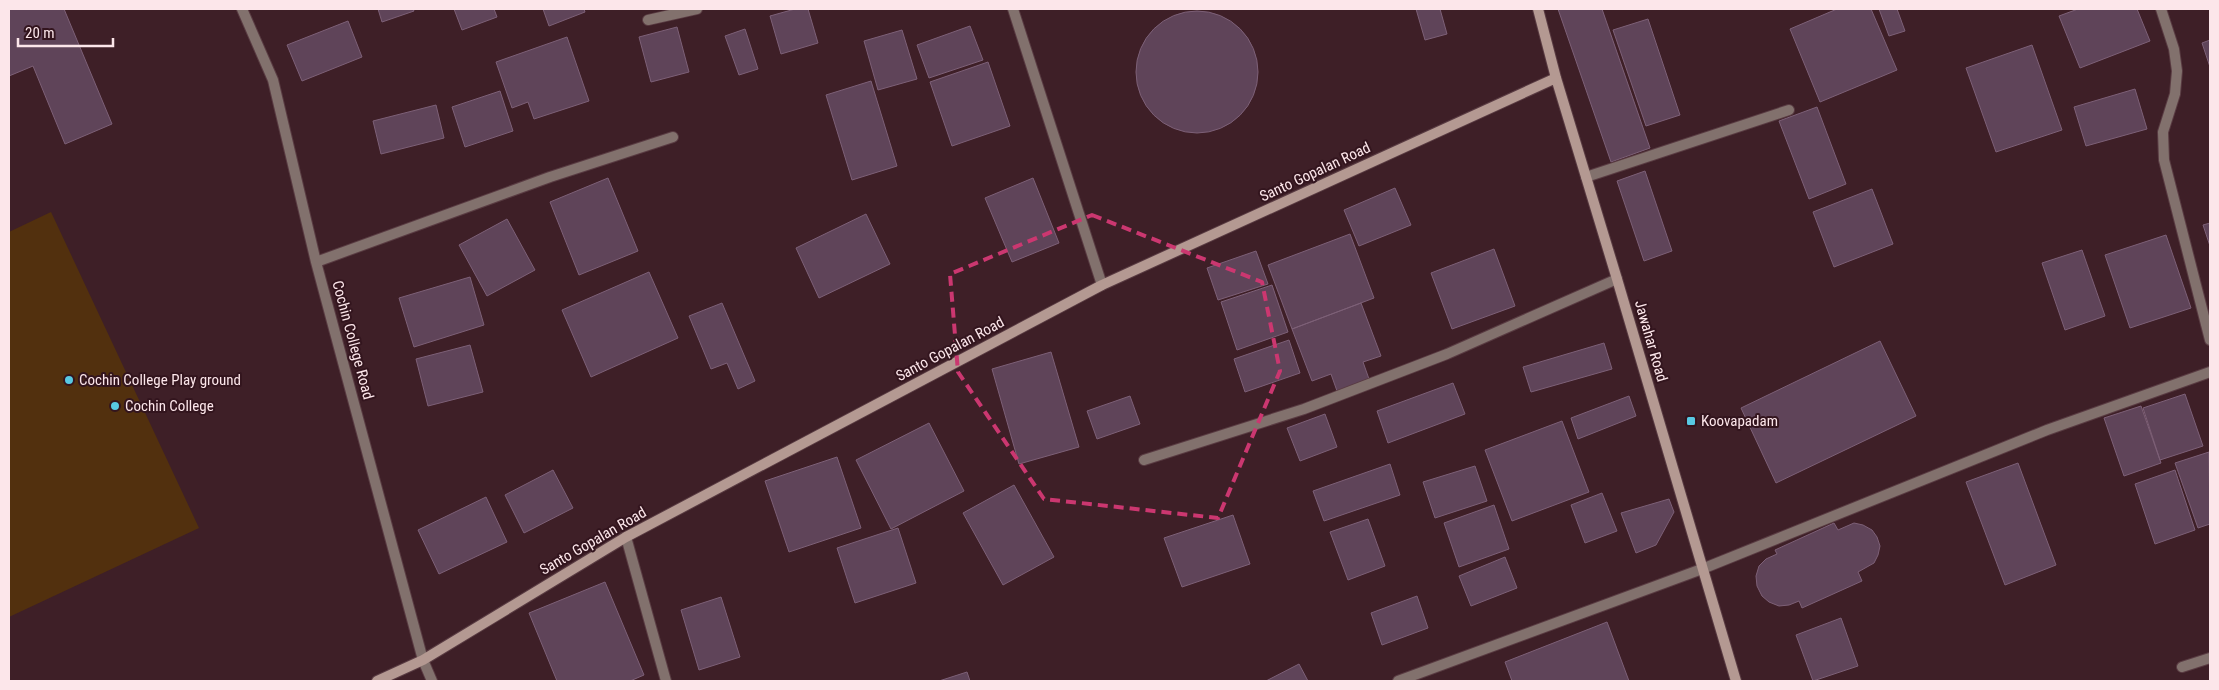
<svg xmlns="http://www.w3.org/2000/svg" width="2219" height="690" viewBox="0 0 2219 690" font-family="'Roboto Condensed',sans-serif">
	<rect width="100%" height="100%" fill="#3e1f27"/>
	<!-- green -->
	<path fill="#52300e" d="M51,212l148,316 -190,89v-385z"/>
	<!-- building -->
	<path fill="#5f4459" stroke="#7d6077" d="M9,9h55l48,115 -47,20 -32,-78 -24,10z
		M378,9h35l1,2 -32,11z
		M454,9h40l3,8 -35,13z
		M543,9h41l1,3 -36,14z
		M795,9h13l10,34 -37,11 -11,-38z
		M1416,9h24l7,25 -22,6z
		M1558,9h44l48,139 -39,14z
		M1837,9h34l26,61 -77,32 -30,-73z
		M1879,9h18l8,22 -16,5z
		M2078,9h59l13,32 -70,27 -21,-52z
		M1136 72a61 61 0 1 1 122 0a61 61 0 1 1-122 0Z
		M1648,19l32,96 -34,11 -33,-96z
		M348,21l14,36 -60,24 -15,-36z
		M970,26l13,34 -54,18 -12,-33z
		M677,27l12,45 -38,10 -12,-45z
		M745,29l13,40 -19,6 -14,-39z
		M902,30l15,49 -39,11 -14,-49z
		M567,37l22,64 -55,18 -6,-17 -16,6 -16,-46z
		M2210,40v27l-8,-24z
		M2032,45l30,85 -66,22 -30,-84z
		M988,62l22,64 -58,20 -22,-64z
		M871,81l26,85 -45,14 -26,-85z
		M2135,89l12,40 -61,17 -12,-39z
		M500,91l13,40 -48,16 -13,-40z
		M436,105l8,33 -63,16 -8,-33z
		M1817,107l29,77 -37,15 -30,-78z
		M1645,171l27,80 -28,10 -27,-80z
		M608,178l30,73 -59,24 -29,-73z
		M1033,178l26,65 -47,19 -27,-64z
		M1395,188l16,37 -52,21 -15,-36z
		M1872,189l21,55 -59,23 -21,-55z
		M866,214l24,50 -71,34 -23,-50z
		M507,219l28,51 -48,26 -28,-51z
		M2210,223v23l-7,-21z
		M1350,234l24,64 -82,31 -24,-64z
		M2166,235l25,73 -61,20 -25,-73z
		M1494,249l21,57 -63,23 -21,-56z
		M2082,250l23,66 -40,14 -23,-67z
		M1256,251l12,33 -50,16 -11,-32z
		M649,272l29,66 -87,39 -29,-67z
		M470,277l14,48 -70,22 -15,-49z
		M1272,285l16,47 -51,18 -16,-48z
		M722,303l33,78 -17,8 -11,-26 -16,6 -22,-53z
		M1361,303l20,53 -18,6 6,17 -32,12 -6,-17 -19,7 -20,-52z
		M1289,340l11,33 -55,19 -11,-33z
		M1880,341l36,75 -140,67 -35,-75z
		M1604,343l8,26 -81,23 -8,-25z
		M470,345l13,47 -55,14 -12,-47z
		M1051,352l28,95 -60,17 -27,-95z
		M1453,383l12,31 -77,29 -11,-32z
		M2185,394l18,52 -43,14 -17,-52z
		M1130,396l10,28 -43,15 -10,-28z
		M1629,396l7,20 -58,23 -7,-21z
		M2141,406l20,57 -37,13 -20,-58z
		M1325,414l12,33 -37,14 -13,-33z
		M1562,421l27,71 -77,29 -27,-71z
		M929,423l35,68 -73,38 -35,-69z
		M2209,452l1,72 -12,4 -23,-65z
		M837,457l24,71 -72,24 -24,-71z
		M2018,463l38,102 -51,20 -39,-103z
		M1390,464l10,31 -76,26 -11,-30z
		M1475,466l12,35 -52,17 -12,-36z
		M553,470l20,38 -49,25 -19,-38z
		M2175,470l20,60 -40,14 -20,-60z
		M1014,485l40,72 -51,28 -40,-72z
		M1602,493l15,38 -32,12 -14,-38z
		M486,497l21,45 -68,32 -21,-44z
		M1669,499l5,13 -18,33 -20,8 -15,-40z
		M1494,505l15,44 -50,18 -15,-44z
		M1233,515l17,49 -68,23 -18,-49z
		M1368,519l17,47 -37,14 -18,-48z
		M1834,523l4,7 16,-7 9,2 9,5 5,7 3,9 -2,9 -4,8 -16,9 4,9 -60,27 -3,-7 -10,4 -10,1 -10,-4 -7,-6 -5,-10 -1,-10 3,-10 7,-7 11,-5 -2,-4z
		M898,528l18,55 -61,20 -18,-55z
		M1505,557l12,31 -46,18 -12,-30z
		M605,582l39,93 -14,6h-73l-28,-68z
		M1417,596l11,32 -46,17 -11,-32z
		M721,597l19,60 -41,13 -18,-60z
		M1841,618l17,48 -45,15 -17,-46z
		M1607,622l22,59h-117l-7,-19z
		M1299,664l9,17h-42z
		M967,672l3,9h-31z"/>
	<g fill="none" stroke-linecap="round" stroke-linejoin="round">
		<defs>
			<path id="minor" d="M242,9l31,71 43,182 107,398 9,21
				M1013,9l89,276
				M2161,9l13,40 3,22 -2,23 -12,38 1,28 46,180
				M648,20l49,-11
				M1586,177l203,-67
				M316,262l234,-85 123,-40
				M1144,460l160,-51 143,-55 170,-75
				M626,537l40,144
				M2182,667l28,-9
				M1398,681l304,-112 345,-139 163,-58"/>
			<path id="secondary" d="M1538,9l18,69 61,201 119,402
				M377,681l46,-21 203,-123 476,-252 454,-207"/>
		</defs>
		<!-- minor casing -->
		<use href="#minor" stroke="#593b42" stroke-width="12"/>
		<!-- secondary casing -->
		<use href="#secondary" stroke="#593b42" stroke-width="12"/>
		<!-- minor -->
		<use href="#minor" stroke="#82716d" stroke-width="10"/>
		<!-- secondary -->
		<use href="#secondary" stroke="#b49992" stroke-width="10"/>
	</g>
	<!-- marked area -->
	<path fill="none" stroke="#cb3770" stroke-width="4" stroke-dasharray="10 6" stroke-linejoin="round" d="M1092,215l170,67 18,89 -62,147 -174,-19 -86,-127 -8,-98z"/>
	<!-- markers -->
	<g fill="#58c9e3" stroke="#33151e" stroke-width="2">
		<circle cx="69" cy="380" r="5"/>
		<circle cx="115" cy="406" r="5"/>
		<rect x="1686" y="416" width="10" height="10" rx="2.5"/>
	</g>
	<g text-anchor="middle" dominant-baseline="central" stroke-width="4" stroke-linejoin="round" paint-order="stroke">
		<!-- street labels -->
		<g font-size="15" fill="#fce6ea" stroke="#33151e">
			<text transform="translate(1315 172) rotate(-25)">Santo Gopalan Road</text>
			<text transform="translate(353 340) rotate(75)">Cochin College Road</text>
			<text transform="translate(1651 341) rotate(74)">Jawahar Road</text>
			<text transform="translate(950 349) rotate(-28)">Santo Gopalan Road</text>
			<text transform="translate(593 541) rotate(-30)">Santo Gopalan Road</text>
		</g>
		<!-- poi labels -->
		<g font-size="15" fill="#fce6ea" stroke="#33151e" text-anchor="start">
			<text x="79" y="380">Cochin College Play ground</text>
			<text x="125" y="406">Cochin College</text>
			<text x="1701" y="421">Koovapadam</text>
		</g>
	</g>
	<!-- border -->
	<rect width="2219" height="690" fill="none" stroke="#fce6ea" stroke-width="20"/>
	<!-- scale -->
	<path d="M18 38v8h95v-8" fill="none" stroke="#fce6ea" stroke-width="2.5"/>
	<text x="25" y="38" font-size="15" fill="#fce6ea" stroke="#33151e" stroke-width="4" paint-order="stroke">20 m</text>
</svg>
